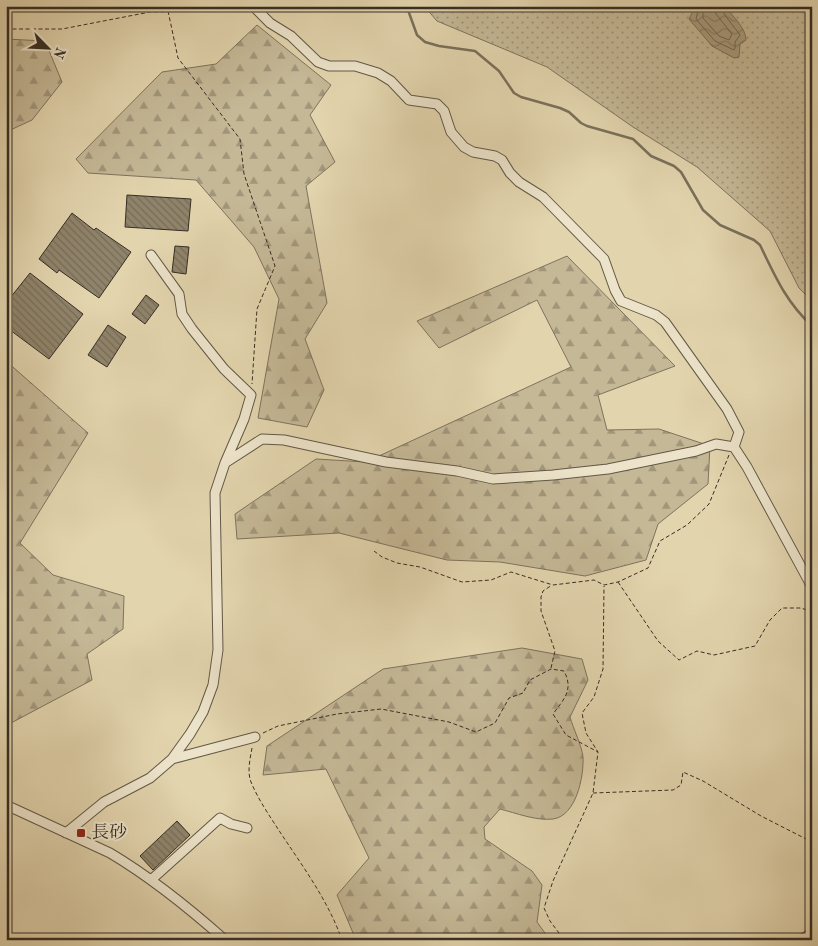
<svg xmlns="http://www.w3.org/2000/svg" width="818" height="946" viewBox="0 0 818 946" font-family="'Old Standard TT','Noto Serif JP',serif">
	<defs>
		<pattern id="grass-dots" width="8" height="8" patternUnits="userSpaceOnUse" patternTransform="scale(1.25)"><rect width="8" height="8" fill="#c5b896"/><path d="M2 2h.1M6 6h.1" fill="none" stroke="#a1967a" stroke-width="1.8" stroke-linecap="round"/></pattern>
		<pattern id="forest-firs" width="22" height="20" patternUnits="userSpaceOnUse" patternTransform="scale(1.25)"><rect width="22" height="20" fill="#c5b896"/><path d="M5 1l3.5 6h-7zM16 11l3.5 6h-7z" fill="#a1967a"/></pattern>
		<pattern id="water-waves" width="16" height="10" patternUnits="userSpaceOnUse" patternTransform="scale(1.25)"><rect width="16" height="10" fill="#a89c7e"/><path d="M0 5q4-4 8 0t8 0" fill="none" stroke="#8a8067"/></pattern>
		<pattern id="building-back-hatch" width="6" height="6" patternUnits="userSpaceOnUse" patternTransform="scale(1.25)"><rect width="6" height="6" fill="#8f846b"/><path d="M-1 5l2 2M0 0l6 6M5-1l2 2" fill="none" stroke="#766c58"/></pattern>
	</defs>
	<rect width="100%" height="100%" fill="#e2d4ad"/>
	<filter id="stains"><feTurbulence type="fractalNoise" baseFrequency=".004" numOctaves="4"/><feColorMatrix values="0 0 0 0 .2 0 0 0 0 .09 0 0 0 0 .02 0 0 0 .5 -.17"/></filter>
	<radialGradient id="worn" r=".72"><stop offset=".6" stop-color="#630" stop-opacity="0"/><stop offset="1" stop-color="#630" stop-opacity=".3"/></radialGradient>
	<!-- grass -->
	<path fill="url(#grass-dots)" stroke="#7e735d" d="M424,6h388v295l-13,-13 -29,-57 -73,-64 -64,-40 -86,-60 -110,-46z"/>
	<!-- forest -->
	<path fill="url(#forest-firs)" stroke="#7e735d" d="M257,25l74,60 -21,30 25,47 -29,24 21,117 -22,36 19,51 -17,37 -49,-9 21,-119 -25,-52 -58,-67 -108,-7 -12,-14 86,-87 54,-8z
		M6,39l39,2 17,41 -30,38 -26,12z
		M567,256l108,110 -77,29 9,35 52,-1 51,17 -2,38 -50,40 -12,36 -61,16 -85,-14 -53,-2 -108,-27 -102,6 -2,-25 81,-55 50,3 205,-95 -34,-67 -98,48 -22,-27z
		M6,361l82,72 -68,110 33,32 71,21 -1,33 -36,25 5,26 -81,43 -5,-3z
		M522,648l60,11 6,21 -18,37c3,11 12,29 13,40 1,20 -7,59 -30,62 -17,2 -37,-6 -53,-10l-16,18 1,12 47,32 10,14 -5,37 13,18h-129l-5,-4 -3,4h-57l-19,-45 32,-37 -43,-89 -63,6 4,-29 116,-77z"/>
	<!-- water -->
	<path fill="url(#water-waves)" stroke="#7a705a" d="M692,6h32c8,9 22,22 22,34l-6,4 -1,13 -5,1 -22,-12 -23,-27 4,-8z"/>
	<g fill="none" stroke-linecap="round" stroke-linejoin="round">
		<!-- shore -->
		<path stroke="#6f6551" stroke-width="1" d="M697,6l1,5 -2,8 19,22 19,9 1,-2v-6l5,-7c-5,-7 -18,-22 -20,-29
			M703,6v12l16,18 10,4 3,-6 -16,-20 -2,-8"/>
		<!-- stream -->
		<path stroke="#7a705a" stroke-width="2.5" d="M403,6l5,4 9,25 8,7 14,4 36,5 24,20 15,22 7,4 39,11 9,4 12,11 6,3 46,13 18,17 23,10 7,6 22,38 17,15 34,15 6,5c15,31 26,57 52,81"/>
	</g>
	<!-- building -->
	<path fill="url(#building-back-hatch)" stroke="#362e24" d="M127,195l64,4 -3,32 -63,-4z
		M72,213l22,17 2,-2 35,24 -32,46 -40,-28 -2,3 -18,-14z
		M175,246l14,1 -3,27 -14,-2z
		M30,273l53,41 -34,45 -43,-32v-24z
		M146,295l13,10 -14,19 -13,-10z
		M108,325l18,12 -19,30 -19,-12z
		M177,821l13,14 -37,35 -13,-14z"/>
	<g fill="none" stroke-linecap="round" stroke-linejoin="round">
		<defs>
			<path id="minor" d="M253,6l17,17 21,13 27,26 11,4h26l23,7 13,8 18,19 28,4 7,7 7,21 13,15 9,5 22,4 7,4 8,13 9,9 24,15 61,62 11,31 6,11 35,14 9,7 62,87 12,23 -5,15 13,20 65,120
				M151,255l28,39 3,20 10,15 32,40 27,26 -7,24 -19,44
				M172,759l83,-22
				M6,805l104,48c42,25 79,55 115,87
				M66,833l38,-31 46,-24 22,-19 18,-25 13,-22 10,-27 5,-35 -3,-157 10,-30 37,-24 22,1 102,22 71,9 36,8 60,-4 55,-6 88,-18 20,-7 18,3
				M151,880l69,-62 11,6 16,4
				M801,940l11,-7"/>
		</defs>
		<!-- minor casing -->
		<use href="#minor" stroke="#615846" stroke-width="11"/>
		<!-- path -->
		<path stroke="#362e24" stroke-width="1" stroke-dasharray="4 2.5" stroke-linecap="butt" d="M168,11l10,47 62,81 4,35 31,92 -18,43 -5,75
			M6,29h56l88,-17 60,-1 23,-5
			M374,551l8,6 15,6 23,4 42,15 29,-2 20,-8 42,13 41,-5 10,5 14,-3 30,-14 12,-27 27,-16 22,-21 20,-49
			M618,582l40,59 21,19 18,-9 17,4 41,-9 15,-26 12,-12h18l12,3
			M551,668l4,-17 -14,-40v-14l2,-6 9,-6
			M263,733l15,-7 59,-12 44,-5 68,13 27,10 19,-9 14,-25 14,-5 7,-13 21,-11 13,2c10,19 0,28 -11,43l13,21 32,17
			M252,748c-2,11 -5,24 -1,34 7,17 18,33 27,47 23,35 50,71 64,111
			M593,793l80,-3 8,-5 2,-13 20,9 58,35 51,26
			M560,940l-1,-7 -9,-12 -6,-13 9,-27 40,-88 5,-41 -12,-19 -4,-20 12,-16 9,-28 1,-83"/>
		<!-- minor -->
		<use href="#minor" stroke="#ece3ca" stroke-width="9"/>
	</g>
	<!-- markers -->
	<rect fill="#8f2418" stroke="#ece3ca" stroke-width="2" x="76" y="828" width="10" height="10" rx="2.5"/>
	<g text-anchor="middle" dominant-baseline="central" stroke-width="4" stroke-linejoin="round" paint-order="stroke">
		<!-- poi labels -->
		<g font-size="18" fill="#362e24" stroke="#ece3ca" text-anchor="start">
			<text x="91" y="833">長砂</text>
		</g>
	</g>
	<!-- margin -->
	<rect width="818" height="946" fill="none" stroke="#e2d4ad" stroke-width="25"/>
	<rect x="8" y="8" width="803" height="931" fill="none" stroke="#362e24" stroke-width="2.5"/>
	<rect x="12" y="12" width="793" height="921" fill="none" stroke="#362e24"/>
	<!-- north arrow -->
	<g transform="translate(48 48) rotate(114)" stroke="#ece3ca" stroke-width="4" paint-order="stroke">
	<path d="M0-4L9 19L0 12L-9 19Z" fill="#362e24"/>
	<text y="-8" font-size="14" font-weight="bold" text-anchor="middle" fill="#362e24">N</text>
	</g>
	<rect width="100%" height="100%" filter="url(#stains)"/>
	<rect width="100%" height="100%" fill="url(#worn)"/>
</svg>
